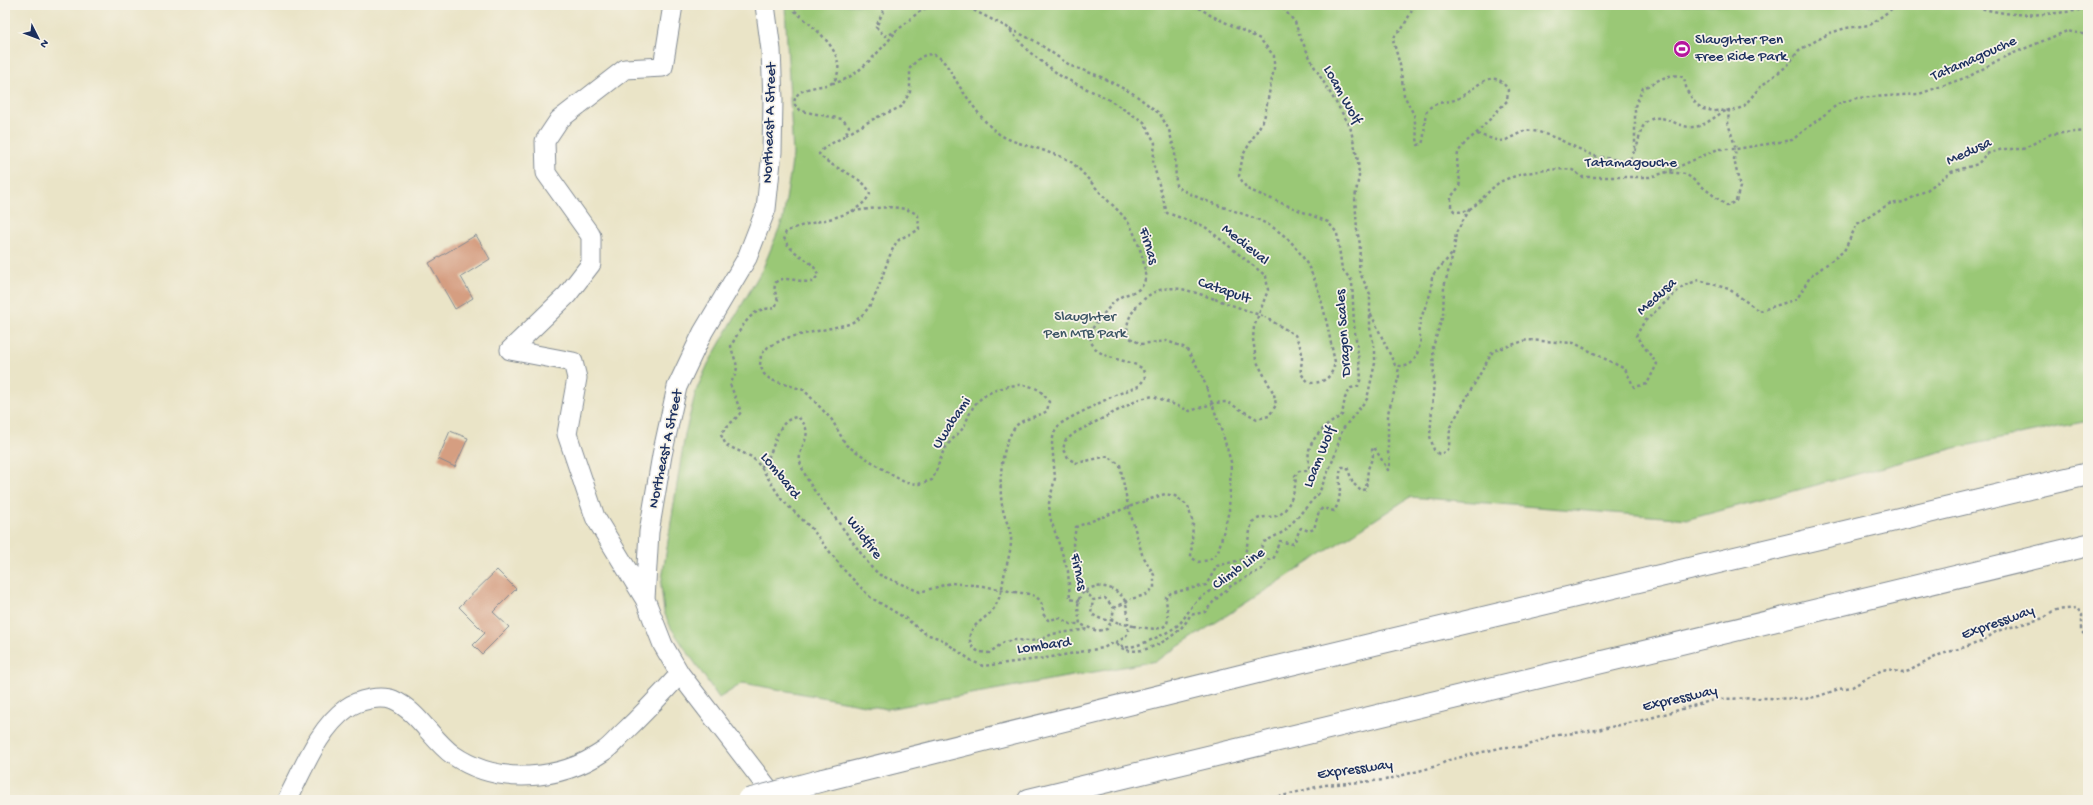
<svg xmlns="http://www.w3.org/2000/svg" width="2093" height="805" viewBox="0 0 2093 805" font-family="'Gochi Hand',sans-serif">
	<rect width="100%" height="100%" fill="#f7f3e8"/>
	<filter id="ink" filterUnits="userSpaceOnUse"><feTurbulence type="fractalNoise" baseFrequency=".025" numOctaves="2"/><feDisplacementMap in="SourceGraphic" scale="8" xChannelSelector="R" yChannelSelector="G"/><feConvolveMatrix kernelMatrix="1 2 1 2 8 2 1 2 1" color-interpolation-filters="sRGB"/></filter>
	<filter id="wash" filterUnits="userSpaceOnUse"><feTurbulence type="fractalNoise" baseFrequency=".012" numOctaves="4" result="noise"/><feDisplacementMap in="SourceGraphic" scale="16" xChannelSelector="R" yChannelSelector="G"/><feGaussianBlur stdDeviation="0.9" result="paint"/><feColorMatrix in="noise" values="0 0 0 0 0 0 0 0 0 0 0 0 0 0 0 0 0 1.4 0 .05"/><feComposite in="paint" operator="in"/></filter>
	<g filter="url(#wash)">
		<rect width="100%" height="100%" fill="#eae4c7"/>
		<!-- green -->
		<path fill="#9ac876" stroke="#5a7c6a" d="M785,5h1303v416l-133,27 -266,71 -279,-22 -254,164 -269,48 -144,-26 -24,15 -48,-70 -7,-16 -3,-27 24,-151 11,-43 12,-27 55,-96 20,-49 10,-64z"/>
		<g id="blocks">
			<!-- building -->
			<path fill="#d59e81" d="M476,235l14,24 -29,18 12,21 -18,11 -26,-46z
				M450,431l18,7 -13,29 -17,-8z
				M497,570l19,19 -23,23 16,15 -27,27 -9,-9 12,-12 -26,-26z"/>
		</g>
	</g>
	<g filter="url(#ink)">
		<use href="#blocks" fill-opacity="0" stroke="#828a92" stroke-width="1"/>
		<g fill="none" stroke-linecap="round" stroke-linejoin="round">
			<defs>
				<path id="minor" d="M765,5l6,45 2,50 -1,52 -6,57 -19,49 -44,74 -26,55 -15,68 -13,77 -4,67 18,46 17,29 97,126
					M645,599l-50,-82 -28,-83 10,-56 -4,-16 -63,-12 57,-55 24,-31v-28l-45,-63 -1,-32 14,-21 66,-51 38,-2 10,-62
					M287,800c17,-32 31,-71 60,-92 11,-8 34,-13 46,-8 25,11 39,40 60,55 45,31 107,26 151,-4 6,-4 12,-11 17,-16 21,-20 40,-40 59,-61"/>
				<path id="highway" d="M823,780l442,-110 823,-196
					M1029,800l1059,-255"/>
			</defs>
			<!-- minor casing -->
			<use href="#minor" stroke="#828a92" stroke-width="21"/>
			<!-- highway casing -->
			<use href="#highway" stroke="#828a92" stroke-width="24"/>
			<!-- path -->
			<path stroke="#828a92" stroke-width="2.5" stroke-dasharray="3 3" stroke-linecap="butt" d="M793,5l2,6c16,15 47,36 43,61 -1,4 -3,9 -6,11 -13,6 -37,2 -38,21l7,7 41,8 7,7c-3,16 -22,15 -30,28 11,15 47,22 51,40 -15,28 -59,24 -84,38l-2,5c4,18 31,21 34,39l-6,6c-15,1 -48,-15 -34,18l-3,8c-4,1 -6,0 -10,1 -16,2 -27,24 -34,37 4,19 11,19 -1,38l11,28c-7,10 -14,12 -20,23l5,10 26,12 9,10 21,33 30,29 32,41 26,27 35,21 21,16 15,5 31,22 11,5 8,-1 55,-7 57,-10 21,-10 4,-5c0,-10 1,-25 -4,-34 -9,-15 -38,-18 -45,0 -2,7 0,19 1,25l17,7 10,-2 5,-9 2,-12 -9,-10 -12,2 -2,13c12,10 15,4 28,10
				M844,5l5,2 3,-2
				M886,5l-10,22 9,9c20,-6 27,-25 49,-31
				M963,5l44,22 21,24 34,26 44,21 38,24 11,21 -2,20 14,50 37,13 62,50 2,14 -14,37 -1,12 3,21 18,34 2,11 -7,11 -12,3 -30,-17 -12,1 -25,8 -37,-15 -13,3 -64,33 -11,9 -2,9 6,9 8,4 31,-7 12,9 7,36 15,53 12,21v13l-9,7 -14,4
				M1415,5l-13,24 -6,5 -3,6 7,25 4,30 10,20 4,30 4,-1c4,-10 1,-25 5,-33 6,-10 21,-8 30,-12 16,-7 36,-36 51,-9l-1,11 -4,4 -24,26 -13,11 -8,10 -1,11 3,18 -1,6 -8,10v10l3,4c20,6 32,-22 48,-30 17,-8 51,-14 70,-11 3,1 7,5 10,7h68l17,-5 19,2 41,32 9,-5 4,-14 -6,-28 2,-10 56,-9 46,-36 18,-6 63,-4 51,-18 32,-18 65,-27 21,4
				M1971,5c40,14 76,10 117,4
				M1010,29l25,12 36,25 28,10 35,18 26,20 9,16 6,22 1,34c24,15 52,22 78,32 64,25 68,87 81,144 -3,15 -10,21 -25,21 -14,-12 -8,-11 -8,-27 0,-7 -4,-15 -7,-21l-30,-18
				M832,83c22,-1 49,-34 63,-50
				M1477,134l22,7 7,-1 20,-10 13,2 17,6 38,18 30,5 6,-2 5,-9v-44l8,-18c12,-5 28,-18 41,-10l3,13 9,13 7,5 11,2 22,-1 8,-4 16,-19 28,-22 11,-15 31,-17 16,-5 24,-3 27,-20
				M846,135l29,-17 26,-11 9,-15v-24c28,-35 39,5 54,25 10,14 20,30 35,41 15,10 35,12 51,19 6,2 14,4 20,8 10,8 18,18 27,28 11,13 26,24 34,38 6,12 18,43 13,56 -5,11 -17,9 -25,15 -5,3 -9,9 -13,13 -9,11 -24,24 -10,38 12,12 34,10 47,20l2,9 -6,8 -26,10 -43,22 -10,6 -6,9 -2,10 3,35 -6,25 1,14 18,54 2,28 9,2
				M1635,151c4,-7 4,-19 9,-26 15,-18 33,4 49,2 15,-1 22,-13 36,-17l-1,13 8,26h-18l-51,23
				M1470,209l-14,24 -2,18 -10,36 -1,28 -10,32 1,34 -4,55 4,14 5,4 7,-2 3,-4 1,-21 43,-76 34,-11 47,3 51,26 9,18 13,-3 10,-20 -21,-28 8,-14 39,-36 16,-6 30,9 30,22 38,-12 13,-22 34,-26 13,-27 32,-20 15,-2 23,-12 24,-18 27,-8 8,-10 17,-5h20l28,-15 37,-3
				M853,211c21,-2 47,-9 65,4l1,14c-6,5 -18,7 -23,14 -16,27 -16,67 -47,81l-63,14 -18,9 -7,8 -1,10 4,9 7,6 33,10 28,30 14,25 46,30 14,8 13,1 13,-4c5,-9 7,-19 11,-28 4,-9 14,-16 20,-24 4,-7 6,-15 11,-22 8,-13 33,-22 48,-21 15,2 19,5 27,17l-2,9c-9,6 -23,7 -30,14 -17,18 -19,63 -14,85 2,9 7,18 8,27 1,14 -6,31 -8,45 -1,9 -4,18 -9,26 -7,12 -30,18 -23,36 3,8 10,8 18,9l15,-11 11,-2 15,1 11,-1 11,-6 37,-5
				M1371,314l24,51c3,0 7,2 10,1 11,-1 15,-20 16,-29l-3,-3 3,-16 10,-26 1,-16 21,-23
				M1207,389l-6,-16 -15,-25 -19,-7 -26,3 -13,-7c-2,-13 0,-20 9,-31 25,-28 46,-17 78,-7
				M761,467c16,-13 12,-48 37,-50 21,19 -4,30 3,48 8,22 22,37 35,54 12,16 23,32 35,48l9,8 40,17 31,-9 32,3
				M1145,501l20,-7 10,2 13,10 5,17 -2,34 7,5 11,-2 9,-8 11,-41 2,-49 -8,-27
				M1081,587l-8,-43 3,-17 26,-10
				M1014,592c17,2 29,2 29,22l5,6 12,-2 10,6h10
				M1089,595l4,5
				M1114,608l6,-3
				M1133,626c10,1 36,9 35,-9 0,-7 -2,-13 -2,-20l5,-4 35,-8 11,-19 27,-7 8,-37c11,-7 13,-4 24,-6 12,-2 22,-30 19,-40l4,-5h7l3,-2c0,-7 -1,-14 0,-19 5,-17 20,-26 33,-35l3,-17 6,-10 7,-2 3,-8 -1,-10 -6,-43 -2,-44 -10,-12 -5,-36 -9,-11 -81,-33 -8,-13 4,-21 21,-36 10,-51v-12l-14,-17 -50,-24 -15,-10
				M1115,643c3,1 6,3 9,4 11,2 45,-14 54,-22 8,-7 12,-19 21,-26 18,-15 34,-13 46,-35l8,-2 5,-7 6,-13 21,-11 34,-38 16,-38 7,-25 25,-31 8,-36v-13l-5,-22v-34l-11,-23 1,-27 -3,-14 -2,-32 4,-22 -1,-15 -8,-35 -36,-60 -14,-29 -5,-15 -15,-17
				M1117,644c17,20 65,-8 73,-29l15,-3 9,-11 18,-16 30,-16 6,-9 5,-1c4,-6 3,-12 7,-18l12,3c6,-5 5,-11 9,-16l8,3 5,-2 5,-18 4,-3 11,3c11,-16 2,-33 8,-44h5l6,16 8,8 5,-2 2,-20 5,-13 -1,-6 2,-3 14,23 2,-9 -2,-9v-39l11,-37 -1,-4 2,-7
				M1267,800l57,-15 61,-5 52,-14 12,-6 55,-13h20l27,-11 46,-6 50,-11 70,-20 48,-1 40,1 14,-3 20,-7 13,-2 30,-17 6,-1 14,4 7,-2 30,-16 42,-13 16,-11 47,-13 12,-8 21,-2 5,7v17l4,4h2"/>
			<!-- minor -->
			<use href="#minor" stroke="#fff" stroke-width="19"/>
			<!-- highway -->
			<use href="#highway" stroke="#fff" stroke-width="22"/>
			<defs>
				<path id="highway-bridge" d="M748,800l75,-20"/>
			</defs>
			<!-- highway-bridge casing -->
			<use href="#highway-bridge" stroke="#828a92" stroke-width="24" stroke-linecap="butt"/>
			<!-- path-bridge -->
			<path stroke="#828a92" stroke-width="2.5" stroke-dasharray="3 3" stroke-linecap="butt" d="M1215,299l50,18
				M1207,389l16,46
				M1102,517l43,-16
				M983,586l31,6
				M1081,587l8,8
				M1120,605l11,-6
				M1119,623l14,3"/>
			<!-- highway-bridge -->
			<use href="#highway-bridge" stroke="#fff" stroke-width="22"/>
		</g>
	</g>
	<!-- icons -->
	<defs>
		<symbol id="stadium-disc" viewBox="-11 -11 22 22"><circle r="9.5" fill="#b5179e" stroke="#f7f3e8"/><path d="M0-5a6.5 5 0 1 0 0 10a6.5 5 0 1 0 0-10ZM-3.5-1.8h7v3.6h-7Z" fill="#fff"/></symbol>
	</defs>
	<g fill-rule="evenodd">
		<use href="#stadium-disc" x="1672" y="39" width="20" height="20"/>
	</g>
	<g text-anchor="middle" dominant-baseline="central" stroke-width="3.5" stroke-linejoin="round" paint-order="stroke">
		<!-- poi labels -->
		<g font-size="15" fill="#1b2f5e" stroke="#f7f3e8" text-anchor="start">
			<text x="1695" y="40">Slaughter Pen<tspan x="1695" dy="17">Free Ride Park</tspan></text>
		</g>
		<!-- street labels -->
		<g font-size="15" fill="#1b2f5e" stroke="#f7f3e8">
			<text transform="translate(1974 59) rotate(-24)">Tatamagouche</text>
			<text transform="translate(1342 95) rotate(61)">Loam Wolf</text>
			<text transform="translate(770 123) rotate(-88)">Northeast A Street</text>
			<text transform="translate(1969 152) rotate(-25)">Medusa</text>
			<text x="1631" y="163">Tatamagouche</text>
			<text transform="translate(1245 245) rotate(39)">Medieval</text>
			<text transform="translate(1148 246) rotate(73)">Firnas</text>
			<text transform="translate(1224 291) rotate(19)">Catapult</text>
			<text transform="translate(1657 297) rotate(-42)">Medusa</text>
			<text transform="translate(1344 333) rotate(-94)">Dragon Scales</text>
			<text transform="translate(952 423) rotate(-57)">Uwabami</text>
			<text transform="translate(666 449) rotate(-78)">Northeast A Street</text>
			<text transform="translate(1320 457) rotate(-68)">Loam Wolf</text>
			<text transform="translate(780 476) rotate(51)">Lombard</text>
			<text transform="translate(864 538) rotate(53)">Wildfire</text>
			<text transform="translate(1239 569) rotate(-36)">Climb Line</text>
			<text transform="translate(1078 572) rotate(78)">Firnas</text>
			<text transform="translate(1998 623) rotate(-20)">Expressway</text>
			<text transform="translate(1044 646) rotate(-8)">Lombard</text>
			<text transform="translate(1680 699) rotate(-13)">Expressway</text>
			<text transform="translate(1355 770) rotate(-8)">Expressway</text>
		</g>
		<!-- park labels -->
		<g font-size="15" fill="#3b5564" stroke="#f7f3e8">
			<text x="1085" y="317">Slaughter<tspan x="1085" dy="17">Pen MTB Park</tspan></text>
		</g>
	</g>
	<!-- margin -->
	<rect width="2093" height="805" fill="none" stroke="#f7f3e8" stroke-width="20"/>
	<!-- north arrow -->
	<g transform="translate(38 38) rotate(132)" stroke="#f7f3e8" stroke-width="3" paint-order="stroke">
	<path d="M0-3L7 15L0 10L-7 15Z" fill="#1b2f5e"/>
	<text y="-6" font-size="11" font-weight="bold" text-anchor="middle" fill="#1b2f5e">N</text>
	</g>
</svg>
